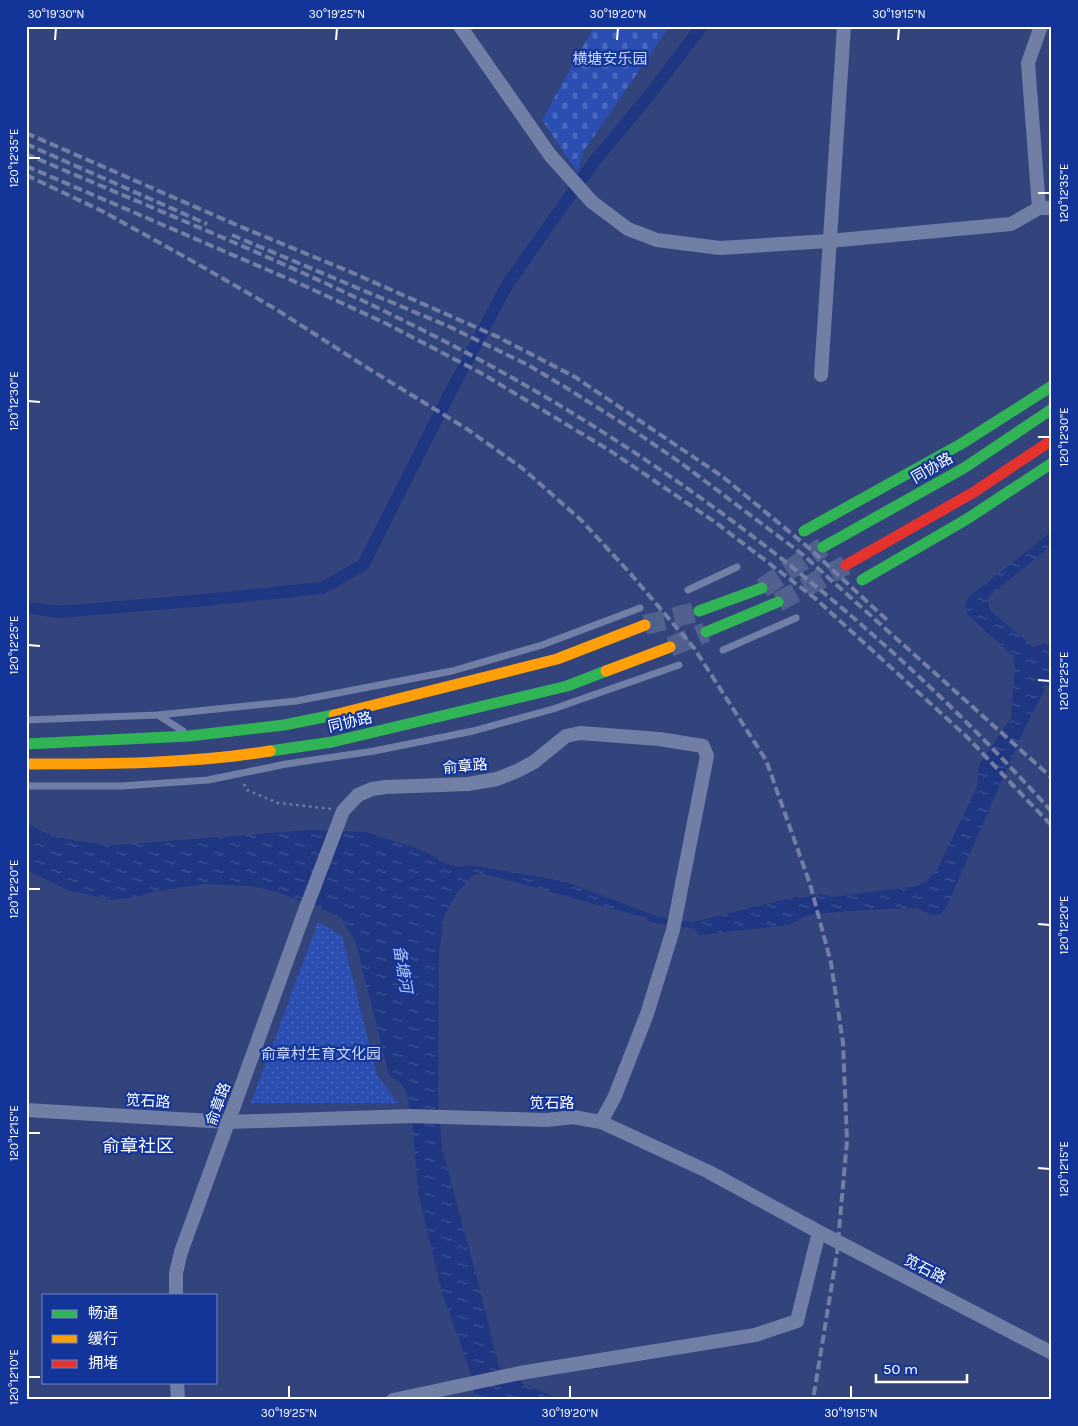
<svg xmlns="http://www.w3.org/2000/svg" width="1078" height="1426" viewBox="0 0 1078 1426" font-family="Karla,'Noto Sans SC',sans-serif">
	<defs>
		<pattern id="cemetery-stones" width="16" height="16" patternUnits="userSpaceOnUse" patternTransform="scale(1.25)"><rect width="16" height="16" fill="#2a4eb1"/><path d="M2 7V4a2 2 0 0 1 4 0v3zM10 15v-3a2 2 0 0 1 4 0v3z" fill="#4a69bd"/></pattern>
		<pattern id="park-dots" width="8" height="8" patternUnits="userSpaceOnUse" patternTransform="scale(1.25)"><rect width="8" height="8" fill="#2a4eb1"/><path d="M2 2h.1M6 6h.1" fill="none" stroke="#4a69bd" stroke-width="1.8" stroke-linecap="round"/></pattern>
		<pattern id="water-ripples" width="26" height="14" patternUnits="userSpaceOnUse" patternTransform="scale(1.25)"><rect width="26" height="14" fill="#1f3682"/><path d="M2 4q2-2 4 0t4 0M15 11q2-2 4 0t4 0" fill="none" stroke="#415495"/></pattern>
	</defs>
	<rect width="100%" height="100%" fill="#32447b"/>
	<!-- cemetery -->
	<path fill="url(#cemetery-stones)" d="M594,26h65l8,4 -84,122 -5,21 -36,-53z"/>
	<!-- park -->
	<path fill="url(#park-dots)" d="M318,922l24,14 35,139 21,28h-147z"/>
	<!-- water -->
	<path fill="url(#water-ripples)" d="M1052,531v14l-63,51 -1,7 3,8 42,36 13,-4 6,8v37l-6,-1 -22,43 -78,178 -7,7 -9,-1 -14,-6 -68,3 -41,4 -18,10 -89,10 -5,-6 -46,-7 -2,-4 -166,-45 -9,3 -15,17 -13,23 -5,39 -1,140 4,53 37,138 21,85 24,13 38,16h-87l-4,-26 -29,-82 -24,-99 -6,-75 -6,-28 -7,-8 -10,-7 -33,-132 -14,-24 -22,-11 -43,-16 -24,-6 -49,-2 -52,8 -16,5 -24,3 -44,-10 -42,-20v-49c19,18 63,22 89,24l195,-15 56,2 61,20 16,11 15,4 12,-2 93,16 96,36 34,5 101,-25 8,1 18,-4 12,3 85,-11 11,-6 9,-10 40,-83 2,-22 32,-47 1,-19 3,-29 -1,-13 -46,-42 -3,-9 4,-9z"/>
	<g fill="none" stroke-linecap="round" stroke-linejoin="round">
		<!-- canal -->
		<path stroke="#1f3682" stroke-width="12" d="M26,607l32,5 147,-12 117,-12 41,-23 86,-170 58,-110 86,-122 55,-66 54,-71"/>
		<!-- secondary-tunnel -->
		<path stroke="#51608f" stroke-width="20" stroke-dasharray="20 10" stroke-linecap="butt" d="M762,588l61,-41
			M778,602l68,-37
			M645,625l54,-14
			M670,647l36,-15"/>
		<!-- path -->
		<path stroke="#717ea6" stroke-width="2.5" stroke-dasharray="2.5 4" stroke-linecap="butt" d="M244,784l3,6 31,13 54,6"/>
		<!-- lane -->
		<path stroke="#717ea6" stroke-width="7" d="M688,590l49,-23
			M723,650l73,-32
			M158,715l25,16
			M26,720l132,-5 138,-14 156,-30 90,-26 98,-37
			M26,786h96l86,-6 78,-16 88,-13 99,-20 80,-22 126,-44"/>
		<!-- street -->
		<path stroke="#717ea6" stroke-width="14" d="M460,26l90,129 42,47 36,27 29,11 63,8 109,-7 182,-17 28,-16h13
			M1039,208l-11,-145 13,-37
			M821,375l23,-349
			M26,1110l202,12 182,-6 137,4 26,-3 28,5 108,50 110,60 233,121
			M176,1295v-22l5,-21 122,-336 40,-105 15,-16 14,-6 14,-2 82,-3 29,-5 20,-8 17,-9 32,-26 14,-3 79,6 44,7 4,10 -34,174 -26,84 -32,82 -14,26
			M177,1382l1,18
			M393,1400l127,-27 235,-38 42,-14 22,-89"/>
		<!-- fast -->
		<path stroke="#30b455" stroke-width="11" d="M804,531l157,-87 91,-58
			M823,547l141,-79 88,-59
			M862,580l105,-61 85,-56
			M699,611l63,-23
			M706,632l72,-30
			M26,744l163,-8 95,-11 50,-10
			M270,751l62,-9 235,-56 39,-15"/>
		<!-- slow -->
		<path stroke="#ff9f0a" stroke-width="11" d="M606,671l64,-24
			M334,715l223,-56 88,-34
			M26,764c82,0 164,0 244,-13"/>
		<!-- jam -->
		<path stroke="#e5322d" stroke-width="11" d="M846,565l128,-73 78,-52"/>
		<!-- rail -->
		<path stroke="#727ea4" stroke-width="4" stroke-dasharray="9 4" stroke-linecap="butt" d="M26,133l213,93 114,47 145,64 77,40 148,100 86,71 78,72
			M26,144l181,80
			M26,154c140,60 283,117 418,187 229,118 436,280 608,471
			M26,166l279,120 82,38 94,49 128,77 106,72 101,77 150,137 86,90
			M26,175l76,36 85,47 87,50 92,59 101,62 55,39 59,52 48,52 65,76 72,112 44,124 21,79 12,80 4,98 -10,112 -24,147
			M232,235l218,92 78,38 37,22 65,41 51,35 121,91 250,224"/>
	</g>
	<!-- ticks -->
	<path fill="none" stroke="#fff" stroke-width="2" d="M55,40l1,-12M336,40l1,-12M617,40l1,-12M898,40l1,-12M28,158h12M1038,193h12M28,401l12,1M1038,437h12M28,645l12,1M1038,680l12,1M28,889h12M1038,924l12,1M28,1133h12M1038,1168l12,1M28,1377h12M289,1398v-12M570,1398v-12M851,1398v-12"/>
	<g text-anchor="middle" dominant-baseline="central" stroke-width="4.5" stroke-linejoin="round" paint-order="stroke">
		<!-- park labels -->
		<g font-size="15" fill="#cedbfd" stroke="#13359a">
			<text x="610" y="59">横塘安乐园</text>
			<text x="321" y="1054">俞章村生育文化园</text>
		</g>
		<!-- street labels -->
		<g font-size="15" fill="#fff" stroke="#13359a">
			<text transform="translate(932 468) rotate(-30)">同协路</text>
			<text transform="translate(350 722) rotate(-13)">同协路</text>
			<text transform="translate(465 766) rotate(-5)">俞章路</text>
			<text transform="translate(148 1101) rotate(3)">笕石路</text>
			<text x="552" y="1103">笕石路</text>
			<text transform="translate(218 1104) rotate(-70)">俞章路</text>
			<text transform="translate(925 1269) rotate(27)">笕石路</text>
		</g>
		<!-- water labels -->
		<g font-size="16" font-style="italic" fill="#b3c6fa" stroke="#13359a">
			<text transform="translate(403 969) rotate(81)">备塘河</text>
		</g>
		<!-- quarter labels -->
		<g font-size="18" fill="#fff" stroke="#13359a">
			<text x="138" y="1146">俞章社区</text>
		</g>
	</g>
	<!-- border -->
	<rect width="1078" height="1426" fill="none" stroke="#13359a" stroke-width="55"/>
	<!-- legend -->
	<rect x="42" y="1294" width="175" height="90" fill="#13359a" stroke="#7186c2"/>
	<rect x="52" y="1310" width="25" height="8" fill="#30b455" stroke="#7186c2"/>
	<text x="88" y="1318" font-size="15" fill="#ffffff">畅通</text>
	<rect x="52" y="1335" width="25" height="8" fill="#ff9f0a" stroke="#7186c2"/>
	<text x="88" y="1344" font-size="15" fill="#ffffff">缓行</text>
	<rect x="52" y="1360" width="25" height="8" fill="#e5322d" stroke="#7186c2"/>
	<text x="88" y="1368" font-size="15" fill="#ffffff">拥堵</text>
	<!-- scale -->
	<path d="M876 1374v8h91v-8" fill="none" stroke="#ffffff" stroke-width="2.5"/>
	<text x="883" y="1374" font-size="15" fill="#ffffff" stroke="#13359a" stroke-width="4" paint-order="stroke">50 m</text>
	<rect x="28" y="28" width="1022" height="1370" fill="none" stroke="#fff" stroke-width="2"/>
	<g font-size="12" text-anchor="middle" fill="#fff">
		<text x="56" y="18">30°19'30"N</text>
		<text x="337" y="18">30°19'25"N</text>
		<text x="618" y="18">30°19'20"N</text>
		<text x="899" y="18">30°19'15"N</text>
		<text transform="translate(14 158) rotate(-90)" y="4">120°12'35"E</text>
		<text transform="translate(1064 193) rotate(-90)" y="4">120°12'35"E</text>
		<text transform="translate(14 401) rotate(-90)" y="4">120°12'30"E</text>
		<text transform="translate(1064 437) rotate(-90)" y="4">120°12'30"E</text>
		<text transform="translate(14 645) rotate(-90)" y="4">120°12'25"E</text>
		<text transform="translate(1064 681) rotate(-90)" y="4">120°12'25"E</text>
		<text transform="translate(14 889) rotate(-90)" y="4">120°12'20"E</text>
		<text transform="translate(1064 925) rotate(-90)" y="4">120°12'20"E</text>
		<text transform="translate(14 1133) rotate(-90)" y="4">120°12'15"E</text>
		<text transform="translate(1064 1169) rotate(-90)" y="4">120°12'15"E</text>
		<text transform="translate(14 1377) rotate(-90)" y="4">120°12'10"E</text>
		<text x="289" y="1417">30°19'25"N</text>
		<text x="570" y="1417">30°19'20"N</text>
		<text x="851" y="1417">30°19'15"N</text>
	</g>
</svg>
